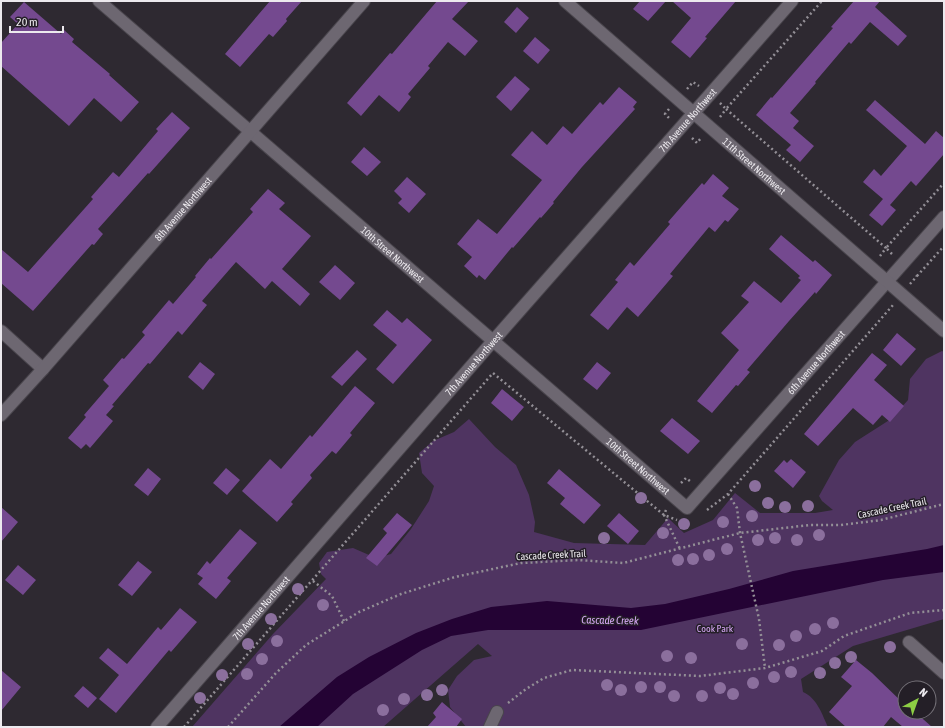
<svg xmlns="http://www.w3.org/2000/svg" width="945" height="728" viewBox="0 0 945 728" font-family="'Asap Condensed',sans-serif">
	<rect width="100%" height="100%" fill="#2e2931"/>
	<!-- green -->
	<path fill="#4f3461" d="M942,351l2,1v267l-91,27 -52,33 2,13c14,6 19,22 25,35h-362l-16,-20 -2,-17 9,-14 17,-16 18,-4 -14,-12 -95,83h-191l81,-93 53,-55 -5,-5 -2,-11 8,-11 26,-4 23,10 15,-4 20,-25 18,-28 5,-15 -12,-13 -3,-20 14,-12 21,-9 15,-13 26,28 21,18 13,30 6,27 -1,10 40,11 71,2 23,-27 16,15 29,-13 22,-27 25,20h55l18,-3 -11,-9 -3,-5 20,-36 16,-18 36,-23 17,-19 2,-21 16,-20z"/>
	<!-- water -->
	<path fill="#240334" d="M944,545v27l-61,8 -242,50h-153l-37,6 -29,14 -69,44 -36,33h-38l58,-50 32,-20 47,-24 36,-14 39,-12 56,-6 84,7 34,-4 64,-15 64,-18 134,-22z"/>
	<!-- building -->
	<path fill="#74498f" d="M270,1h32l-16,18 1,2 -14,16 -4,-3 -29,33 -15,-13z
		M437,1h32l-17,18 26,22 -13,15 -17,-14 -20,24 2,2 -22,26 3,3 -12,15 -20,-17 -18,21 -14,-13 43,-50 2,1z
		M640,1h26l-18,20 -15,-12z
		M672,1h64l-31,36 2,1 -17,20 -19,-16 20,-24z
		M854,1h26l-5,6 32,29 -9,10 -28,-24 -19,22 -2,-2 -34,40 1,1 -26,30 9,8 -6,7 21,18 -14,16 -14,-12 5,-5 -35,-30 15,-18 1,1 61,-70 -2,-1z
		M24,2l37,32 3,-4 10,9 -2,3 38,32 -1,1 30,27 -18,20 -27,-24 -25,28 -68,-60v-23l17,-19 -8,-7z
		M517,7l12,11 -13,15 -12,-11z
		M535,37l15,13 -12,14 -15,-13z
		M515,76l15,13 -19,22 -15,-14z
		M619,87l18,15 -4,5 2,2 -53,58 -29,35 1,1 -13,15 -1,-1 -27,31 -1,-1 -27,33 -6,-5 -2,3 -13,-12 8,-9 -15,-13 21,-25 19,15 45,-54 -31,-25 21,-24 15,14 16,-19 9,8 28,-32 3,3z
		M875,100l50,44 11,-13 8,7v16l-28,32 -5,-5 -21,24 6,5 -14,16 -13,-11 14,-16 -20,-17 11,-13 7,7 26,-30 -41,-36z
		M172,112l18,16 -41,46 -1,-1 -50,56 5,5 -9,11 -2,-1 -59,67 -32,-28v-34l27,23 65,-73 -2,-2 22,-25 6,5 39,-46 -2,-2z
		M364,147l17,15 -14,14 -16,-14z
		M713,174l16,14 -7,8 17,13 -11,13 -3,-2 -10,12 -6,-5 -39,47 3,2 -35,41 -11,-10 -19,23 -18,-15 28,-33 -3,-2 15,-18 4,4 36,-42 -2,-2 34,-39 2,2z
		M407,177l19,17 -17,19 -11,-10 4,-4 -8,-8z
		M268,189l17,14 -6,6 32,27 -29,33 28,25 -10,12 -28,-25 -7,8 -29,-27 -34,39 5,4 -25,30 -4,-4 -28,33 -2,-1 -36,42 2,1 -8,9 7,6 -23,27 -4,-4 -5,5 -13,-11 18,-21 -2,-2 25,-29 -6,-6 19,-22 2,1 21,-24 -3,-3 27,-32 4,4 23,-27 -1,-1 15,-18 1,1 42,-47 -3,-3z
		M781,235l32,27 2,-2 17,15 -16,19 -1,-2 -26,29 -42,49 3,2 -12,14 -2,-1 -24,28 -15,-12 42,-51 -18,-17 28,-31 -8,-6 13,-15 27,22 20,-23 -3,-2 2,-2 -31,-27z
		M335,265l20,18 -15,17 -21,-18z
		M387,310l15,13 5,-5 25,22 -39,44 -17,-15 21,-24 -24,-20z
		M897,333l19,16 -15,17 -18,-16z
		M357,350l10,9 -25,27 -11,-9z
		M872,353l15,12 -13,15 30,26 -14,16 -8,-7 -9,10 -20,-17 -35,38 -14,-12z
		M200,362l15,12 -12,16 -15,-13z
		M597,362l14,11 -14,17 -14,-11z
		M355,386l20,17 -25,30 2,2 -16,19 -4,-3 -22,24 2,3 -21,24 2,2 -16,18 -35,-31 28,-32 11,10 29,-34 2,2z
		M502,389l22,18 -12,14 -21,-18z
		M672,418l28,23 -12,13 -28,-23z
		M791,459l15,13 -13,16 -19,-17 10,-11 3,3z
		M148,468l13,11 -13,17 -14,-11z
		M226,468l14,12 -13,15 -14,-12z
		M559,469l42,36 -17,19 -24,-20 5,-6 -18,-15z
		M1,507l17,15 -17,20z
		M397,513l15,12 -35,41 -11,-8 21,-25 -4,-4z
		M619,513l20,18 -11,13 -21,-18z
		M240,529l17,14 -30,35 4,3 -15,18 -18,-15 5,-6 -6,-4 10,-13 3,3z
		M138,561l14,11 -20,24 -14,-11z
		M18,565l18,15 -13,15 -18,-15z
		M180,608l17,14 -26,30 -2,-2 -53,63 -17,-14 20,-24 -20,-17 9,-10 19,16 31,-37 3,3z
		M856,660l16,13 33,32v7h10l17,15h-29l-12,-10 -8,10h-37l-17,-15 23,-26 -11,-9z
		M1,670l20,17 -20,24z
		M83,686l14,12 -9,10 -14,-12z
		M442,702l20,17 -6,8h-29l9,-10 -3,-4z"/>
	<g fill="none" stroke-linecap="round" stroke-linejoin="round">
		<defs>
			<g id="street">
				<path id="s1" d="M99,1l588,507 257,-291"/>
				<path id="s2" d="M565,1l379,330"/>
				<path d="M1,331l42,38"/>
				<path id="s3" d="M1,415l42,-46 321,-368"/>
				<path d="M909,642l35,31"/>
				<path id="s4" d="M157,727l336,-386 299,-340"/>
				<path d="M490,727l7,-15"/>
			</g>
		</defs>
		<!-- street casing -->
		<use href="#street" stroke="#49454c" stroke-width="14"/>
		<!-- path -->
		<path stroke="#938f96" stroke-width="2.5" stroke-dasharray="2 3" stroke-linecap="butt" d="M687,89l6,-7 6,4
			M720,103l6,6 96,-108
			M669,109l-4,5 5,5
			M720,117l6,-8 160,139 -6,8
			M692,138l5,5 4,-5
			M892,254l-6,-6 58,-65
			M917,276l27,-30
			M910,284l7,-8 -3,-3
			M681,483l5,-5 5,4
			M728,494l9,14 3,25 19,86 6,49
			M666,510l-2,5 16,34
			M707,510l21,-16 165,-189
			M313,581l19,15 12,25
			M508,703l18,-14 18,-11 28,-8 128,6 65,-8 57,-17 22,-15 66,-23 34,-3
			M184,727l309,-354 171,142 13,5
			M228,727l48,-54 30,-28 53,-33 42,-18 54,-17 66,-14 57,-3 45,3 117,-30 70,-8h31l40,-5 63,-16"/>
		<!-- street -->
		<use href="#street" stroke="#6d6771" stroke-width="12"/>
	</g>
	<!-- trees -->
	<g fill="#8b6f9d">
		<circle cx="755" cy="486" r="6"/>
		<circle cx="641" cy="498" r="6"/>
		<circle cx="768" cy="503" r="6"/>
		<circle cx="808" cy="506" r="6"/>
		<circle cx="785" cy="507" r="6"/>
		<circle cx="752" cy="516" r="6"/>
		<circle cx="723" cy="522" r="6"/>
		<circle cx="684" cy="524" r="6"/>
		<circle cx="663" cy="533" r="6"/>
		<circle cx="819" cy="535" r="6"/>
		<circle cx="604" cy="538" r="6"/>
		<circle cx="775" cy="538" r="6"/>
		<circle cx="758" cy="540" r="6"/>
		<circle cx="797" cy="540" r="6"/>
		<circle cx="727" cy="549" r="6"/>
		<circle cx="709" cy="555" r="6"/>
		<circle cx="693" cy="559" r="6"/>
		<circle cx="678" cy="560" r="6"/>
		<circle cx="298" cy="589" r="6"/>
		<circle cx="323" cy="605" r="6"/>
		<circle cx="271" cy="619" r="6"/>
		<circle cx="833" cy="623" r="6"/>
		<circle cx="815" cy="629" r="6"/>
		<circle cx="796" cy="636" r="6"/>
		<circle cx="277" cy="641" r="6"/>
		<circle cx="248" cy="644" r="6"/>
		<circle cx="742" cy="644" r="6"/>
		<circle cx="779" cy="645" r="6"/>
		<circle cx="890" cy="647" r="6"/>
		<circle cx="667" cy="656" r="6"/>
		<circle cx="851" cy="657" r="6"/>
		<circle cx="691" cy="658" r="6"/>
		<circle cx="262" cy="659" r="6"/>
		<circle cx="835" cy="663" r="6"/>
		<circle cx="791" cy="672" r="6"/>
		<circle cx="820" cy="673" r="6"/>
		<circle cx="247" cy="674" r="6"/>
		<circle cx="222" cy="675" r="6"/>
		<circle cx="774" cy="677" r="6"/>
		<circle cx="753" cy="683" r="6"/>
		<circle cx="607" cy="685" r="6"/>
		<circle cx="641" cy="687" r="6"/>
		<circle cx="660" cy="687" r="6"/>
		<circle cx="720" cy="688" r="6"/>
		<circle cx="442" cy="690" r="6"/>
		<circle cx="621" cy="690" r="6"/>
		<circle cx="733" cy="694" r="6"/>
		<circle cx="427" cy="695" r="6"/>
		<circle cx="674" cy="696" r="6"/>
		<circle cx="702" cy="696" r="6"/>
		<circle cx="200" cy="698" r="6"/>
		<circle cx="404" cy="699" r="6"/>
		<circle cx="383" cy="710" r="6"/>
	</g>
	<g text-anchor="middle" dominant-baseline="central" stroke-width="3" stroke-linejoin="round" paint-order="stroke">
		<!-- street labels -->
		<g font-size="10" fill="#ece9ee" stroke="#241f27">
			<text stroke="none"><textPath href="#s4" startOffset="806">7th Avenue Northwest</textPath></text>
			<text stroke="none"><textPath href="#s2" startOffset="251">11th Street Northwest</textPath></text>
			<text stroke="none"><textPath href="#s3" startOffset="275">8th Avenue Northwest</textPath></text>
			<text stroke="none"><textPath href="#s1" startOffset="388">10th Street Northwest</textPath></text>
			<text stroke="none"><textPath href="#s1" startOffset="971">6th Avenue Northwest</textPath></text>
			<text stroke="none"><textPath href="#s4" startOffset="482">7th Avenue Northwest</textPath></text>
			<text stroke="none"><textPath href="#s1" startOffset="712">10th Street Northwest</textPath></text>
			<text transform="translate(892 508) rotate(-12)">Cascade Creek Trail</text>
			<text transform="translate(551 555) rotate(-3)">Cascade Creek Trail</text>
			<text stroke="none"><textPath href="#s4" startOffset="158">7th Avenue Northwest</textPath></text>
		</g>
		<!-- park labels -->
		<g font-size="10" fill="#d7a8f6" stroke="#241f27">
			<text x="715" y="628">Cook Park</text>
		</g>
		<!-- water labels -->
		<g font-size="11" font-style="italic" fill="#daabf9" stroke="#241f27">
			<text transform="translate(610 620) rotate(1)">Cascade Creek</text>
		</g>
	</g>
	<!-- border -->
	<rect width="945" height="728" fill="none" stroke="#ece9ee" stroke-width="4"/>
	<!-- north arrow -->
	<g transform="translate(917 700) rotate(41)"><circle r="19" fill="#241f27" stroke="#747077"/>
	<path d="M0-3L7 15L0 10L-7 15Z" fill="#8dce44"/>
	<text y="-6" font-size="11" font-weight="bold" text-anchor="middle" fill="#ece9ee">N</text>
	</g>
	<!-- scale -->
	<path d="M10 26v6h53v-6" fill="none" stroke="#ece9ee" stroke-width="2"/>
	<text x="16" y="26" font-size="12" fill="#ece9ee" stroke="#241f27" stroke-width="3" paint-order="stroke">20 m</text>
</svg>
